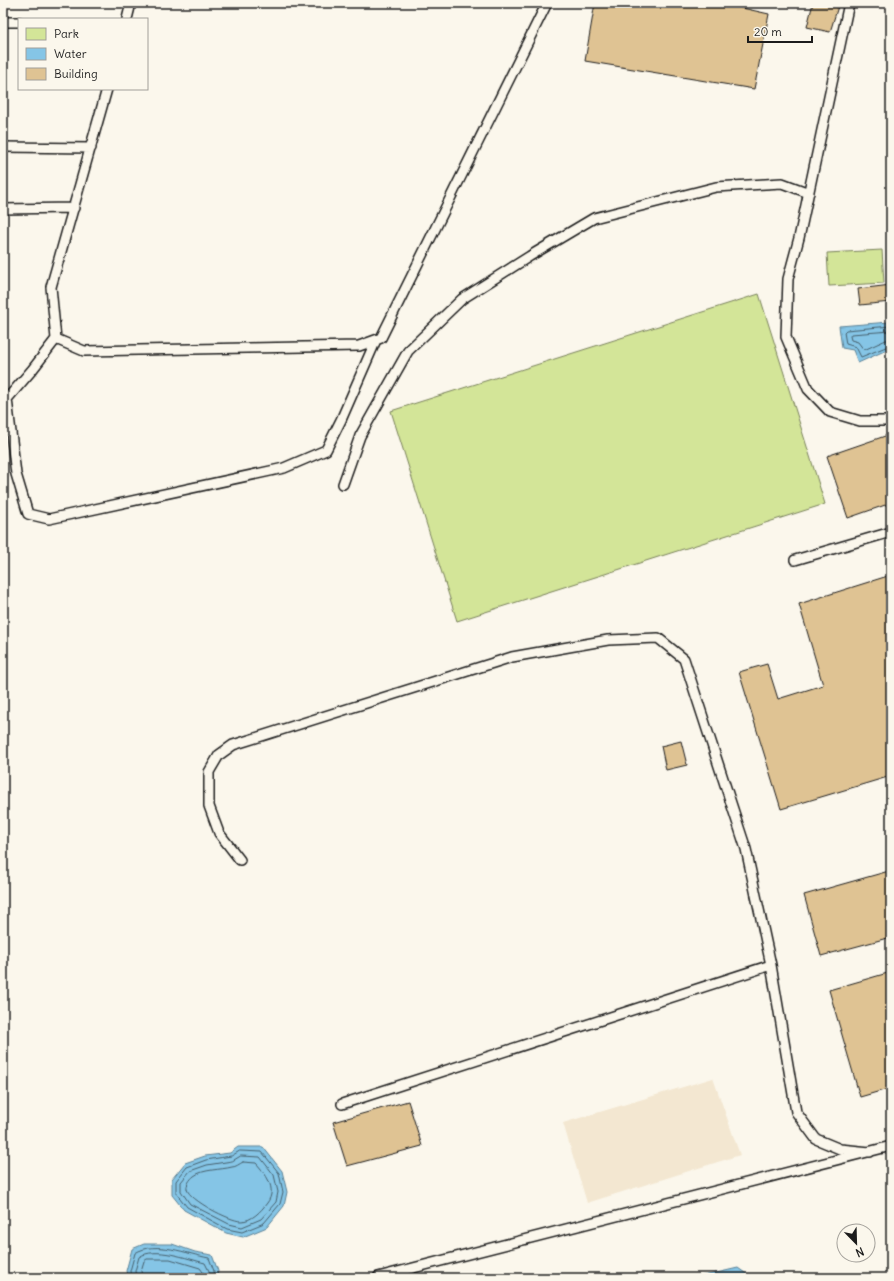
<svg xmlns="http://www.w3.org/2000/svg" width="894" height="1281" viewBox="0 0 894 1281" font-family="Delius,sans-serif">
	<rect width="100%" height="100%" fill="#fbf7ec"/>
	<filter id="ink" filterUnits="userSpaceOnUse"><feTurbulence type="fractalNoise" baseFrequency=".025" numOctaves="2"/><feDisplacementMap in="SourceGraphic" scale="8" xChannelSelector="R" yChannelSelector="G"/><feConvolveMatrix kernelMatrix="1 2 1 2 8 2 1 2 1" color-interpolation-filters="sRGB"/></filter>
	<g filter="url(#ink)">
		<!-- built -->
		<path fill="#f3e7d1" d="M713,1078l27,77 -153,48 -24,-80z"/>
		<!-- green -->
		<path fill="#d3e598" stroke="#78805a" d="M882,250l2,33 -55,3 -2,-33z
			M759,294l66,210 -368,117 -66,-210z"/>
		<!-- water -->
		<path fill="#85c5e6" stroke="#5b8195" d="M890,322l1,26 -33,15 -5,-13 -11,-2 -3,-22z
			M238,1147h25l19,24 5,21 -3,14 -17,21 -24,10 -17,-4 -42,-23 -12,-15v-16l13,-16 20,-7 25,-3z
			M144,1244h28l23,8 17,3 6,16 -1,7h-89l-2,-7 6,-22z
			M738,1268l14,10h-57z"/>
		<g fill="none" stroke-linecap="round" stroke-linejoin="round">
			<!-- shore -->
			<path stroke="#46606d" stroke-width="1" d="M891,326l-45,4 -2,2 2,12 10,3 5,10 30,-12
				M891,331l-40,3 -1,2 1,4 7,2 6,8 22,-10h5
				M240,1151l22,1 17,21 4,19 -3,12 -16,19 -22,9 -15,-3 -40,-22 -11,-14v-12l11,-14 19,-7 25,-4z
				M241,1156l19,1 14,18 4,17 -2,10 -15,17 -19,8 -13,-3 -39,-20 -9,-13v-9l9,-11 17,-6 25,-4z
				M243,1162l13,1c9,10 22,26 11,40 -6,8 -15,18 -26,18 -11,0 -52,-21 -54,-32 -1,-4 3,-10 7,-13 9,-7 27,-6 38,-9 4,0 7,-3 11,-5z
				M131,1278l-1,-7 5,-18c21,-13 52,1 74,5l5,13 -1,7
				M136,1278l-1,-7 4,-14c16,-11 49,2 66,6l4,8 -1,7
				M142,1278l-1,-7 3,-10 3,-2h23l30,9 3,4 -1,6"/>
		</g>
		<!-- building -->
		<path fill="#dfc393" stroke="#1c1c1c" d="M595,3h125l49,11 -15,75 -169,-28z
			M813,3h26l-9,29 -23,-5z
			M891,285v17l-31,3 -2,-16z
			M891,434v69l-43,15 -21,-62z
			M891,575v202v-1l-110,33 -42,-137 28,-8 11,35 45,-14 -24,-81z
			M681,741l6,24 -21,5 -5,-24z
			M889,871l2,7v59l-70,19 -17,-61z
			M891,972v116l-31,9 -31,-107z
			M408,1101l14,45 -75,20 -14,-44z"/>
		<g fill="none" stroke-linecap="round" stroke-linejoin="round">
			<defs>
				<path id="lane" d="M849,3l-50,235 -11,41 -2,58 22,52 22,23 30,9h31
					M127,19l4,-16
					M3,22h16
					M107,89l-56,198 5,52 28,12 275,-5 22,-8 166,-335
					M3,147l88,1
					M3,209l71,-1
					M56,339l-24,31 -25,29 9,75 12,40 21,5 235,-51 42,-18 15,-30 35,-80
					M343,484l17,-48 48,-85 54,-52 68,-43 64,-38 122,-31 66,-4 27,10
					M795,560l96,-28
					M240,860l-21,-27 -10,-27v-34l10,-17 14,-10 279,-88 96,-17 50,-2 26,21 62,190 25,116 25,147 20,27 24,10 30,3
					M342,1104l429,-139
					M378,1277l513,-131"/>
			</defs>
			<!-- lane casing -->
			<use href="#lane" stroke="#1c1c1c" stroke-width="12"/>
			<!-- lane -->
			<use href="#lane" stroke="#fbf7ec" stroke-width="9"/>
		</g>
	</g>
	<!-- margin -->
	<rect width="894" height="1281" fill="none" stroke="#fbf7ec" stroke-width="16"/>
	<rect x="8" y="8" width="878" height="1265" fill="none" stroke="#1c1c1c" stroke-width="1.5" filter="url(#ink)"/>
	<!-- legend -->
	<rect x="18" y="18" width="130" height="72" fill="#fbf7ec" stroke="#a29f99"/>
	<rect x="26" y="28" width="20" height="12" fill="#d3e598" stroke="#a29f99"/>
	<text x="54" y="38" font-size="12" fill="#1c1c1c">Park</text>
	<rect x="26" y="48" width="20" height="12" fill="#85c5e6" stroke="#a29f99"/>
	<text x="54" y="58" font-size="12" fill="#1c1c1c">Water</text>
	<rect x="26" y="68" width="20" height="12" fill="#dfc393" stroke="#a29f99"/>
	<text x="54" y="78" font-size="12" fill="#1c1c1c">Building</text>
	<!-- north arrow -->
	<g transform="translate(856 1243) rotate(157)"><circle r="19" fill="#fbf7ec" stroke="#a29f99"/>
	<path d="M0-3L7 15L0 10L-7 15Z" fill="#1c1c1c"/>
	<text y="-6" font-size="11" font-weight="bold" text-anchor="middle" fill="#1c1c1c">N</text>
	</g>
	<!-- scale -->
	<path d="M748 36v6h64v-6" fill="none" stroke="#1c1c1c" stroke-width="2"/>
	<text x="754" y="36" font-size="12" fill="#1c1c1c" stroke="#fbf7ec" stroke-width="3" paint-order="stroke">20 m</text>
</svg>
